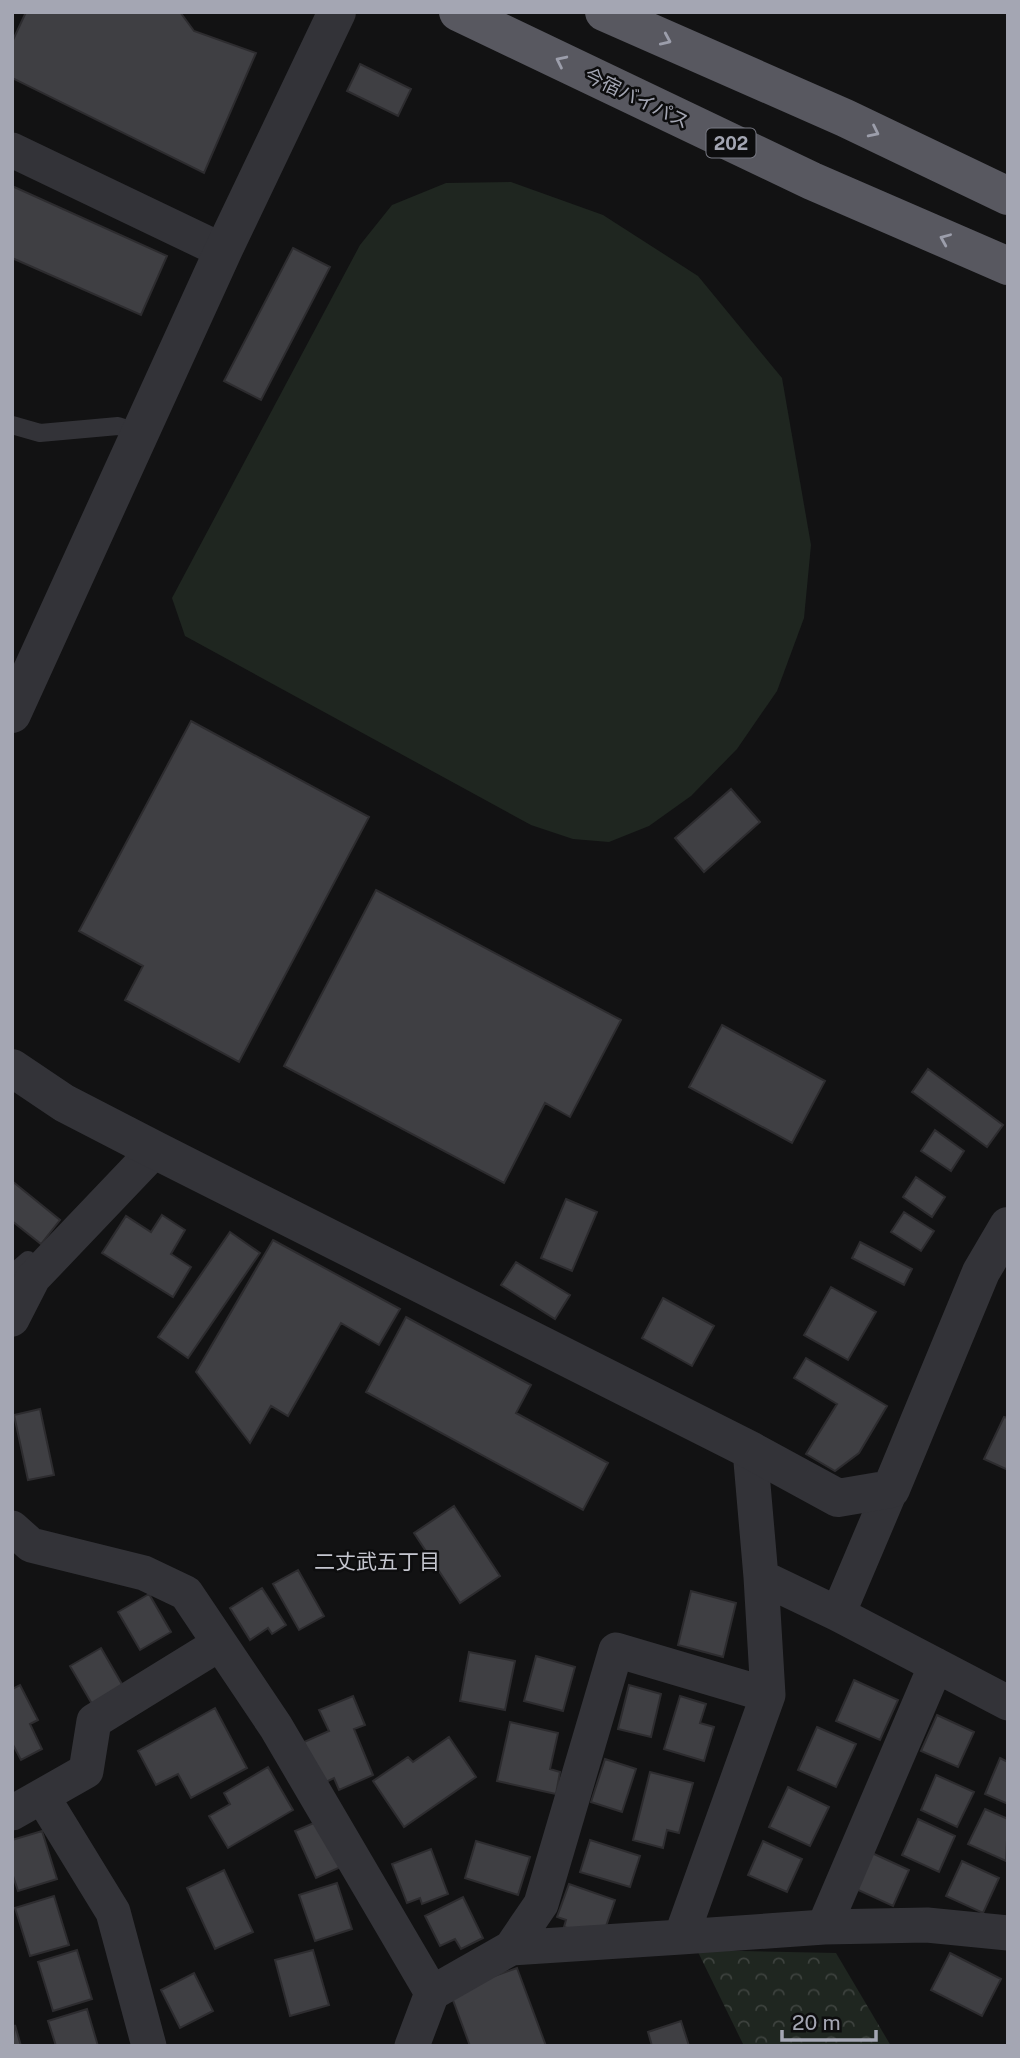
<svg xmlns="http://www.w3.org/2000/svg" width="1020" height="2058" viewBox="0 0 1020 2058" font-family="'Public Sans','Noto Sans JP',sans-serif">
	<defs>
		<pattern id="forest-crowns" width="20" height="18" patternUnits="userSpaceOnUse" patternTransform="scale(1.75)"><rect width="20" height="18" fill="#1f2620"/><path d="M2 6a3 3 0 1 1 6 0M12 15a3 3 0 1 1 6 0" fill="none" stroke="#3d423e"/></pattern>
	</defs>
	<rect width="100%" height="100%" fill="#121213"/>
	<!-- green -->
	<path fill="#1f2620" d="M511,182l92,33 95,61 84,102 29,167 -7,73 -27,73 -40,58 -46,47 -42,30 -40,16 -36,-3 -42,-14 -346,-189 -13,-38 188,-353 32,-40 54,-22z"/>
	<!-- forest -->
	<path fill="url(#forest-crowns)" d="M697,1950l139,3 55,93h-147z"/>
	<!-- building -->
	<path fill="#3f3f43" stroke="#2d2c2f" stroke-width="2" d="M26,12h154l14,19 62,22 -52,120 -192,-95v-36z
		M360,64l51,25 -13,27 -51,-25z
		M12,186l155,70 -26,59 -129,-57z
		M293,248l37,19 -69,133 -37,-19z
		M191,721l178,96 -130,245 -114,-62 18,-34 -64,-35z
		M731,789l29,33 -56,50 -29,-34z
		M376,890l245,130 -51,97 -25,-14 -41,80 -220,-117z
		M722,1025l103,56 -33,62 -103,-56z
		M928,1069l75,56 -16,22 -75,-55z
		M935,1130l29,21 -13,20 -30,-20z
		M916,1177l29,20 -13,20 -29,-20z
		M12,1181l48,39 -19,24 -29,-23z
		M566,1199l31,13 -25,59 -31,-13z
		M904,1212l30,19 -13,20 -30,-19z
		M162,1215l23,15 -14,24 20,13 -18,30 -71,-44 24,-37 25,16z
		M230,1232l30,21 -72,105 -30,-21z
		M273,1240l127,69 -21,36 -38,-22 -53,93 -17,-10 -21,37 -54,-71z
		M860,1242l52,27 -8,16 -52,-27z
		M516,1262l54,33 -15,24 -54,-34z
		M831,1287l45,25 -28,48 -44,-25z
		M663,1298l51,28 -22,40 -50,-28z
		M406,1317l125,68 -15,28 92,50 -25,47 -217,-118z
		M806,1358l81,48 -28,47 -24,18 -29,-17 31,-50 -43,-26z
		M40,1409l14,66 -26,5 -14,-65z
		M1004,1417l4,1v52l-24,-11z
		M454,1506l46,70 -40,27 -46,-70z
		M298,1570l26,46 -25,14 -26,-46z
		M262,1588l24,37 -14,9 -4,-6 -18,12 -20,-32z
		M691,1591l45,12 -13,54 -45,-12z
		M149,1594l22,38 -31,18 -22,-38z
		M101,1648l22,38 -31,18 -22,-38z
		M469,1652l46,9 -10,49 -45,-9z
		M536,1656l39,11 -12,44 -39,-10z
		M854,1680l44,20 -18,40 -44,-19z
		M20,1685l18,35 -8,4 12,25 -21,11 -9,-17v-54z
		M629,1685l32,9 -10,43 -33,-8z
		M353,1696l12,29 -11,4 19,46 -34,15 -5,-12 -12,6 -18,-42 25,-11 -10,-21z
		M680,1696l26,8 -6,19 14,4 -10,34 -40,-12z
		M215,1708l32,60 -56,30 -13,-24 -22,11 -18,-34z
		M937,1715l37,17 -16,35 -37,-16z
		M510,1722l48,11 -8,36 10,3 -4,22 -59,-13z
		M817,1727l39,17 -20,43 -38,-17z
		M449,1737l27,40 -72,50 -31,-46 35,-24 5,5z
		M1000,1758l8,4v42l-23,-10z
		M605,1759l31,10 -14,43 -31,-10z
		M268,1767l25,43 -65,38 -19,-32 21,-12 -6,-11z
		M650,1772l43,11 -14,50 -12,-3 -4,18 -30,-8z
		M936,1775l38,17 -17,35 -36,-17z
		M788,1787l41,20 -19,39 -41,-19z
		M985,1809l23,10 -2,42 -38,-17z
		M323,1819l20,47 -27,12 -21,-47z
		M918,1819l37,17 -16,36 -37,-17z
		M42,1831l15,48 -39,12 -6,-18v-33z
		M590,1840l50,16 -10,31 -50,-15z
		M476,1841l54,16 -12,38 -53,-17z
		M763,1841l39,18 -15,33 -39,-17z
		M431,1849l17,45 -26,10 -2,-6 -13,5 -15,-39z
		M872,1853l37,17 -16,36 -37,-17z
		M962,1861l37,17 -16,35 -37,-17z
		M224,1870l29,62 -38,17 -28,-61z
		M337,1883l15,46 -37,12 -16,-46z
		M569,1884l46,16 -11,32 -17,3 -23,-8 2,-7 -9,-3z
		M54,1896l15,49 -39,11 -15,-48z
		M463,1897l20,41 -22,11 -6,-10 -15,7 -15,-30z
		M77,1950l15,49 -39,12 -15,-49z
		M313,1950l16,55 -39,11 -15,-56z
		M950,1953l51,26 -19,37 -51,-26z
		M517,1968l29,78h-76l-20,-54z
		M194,1973l19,38 -33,17 -19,-38z
		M87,2009l11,37h-42l-8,-25z
		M681,2021l8,25h-37l-4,-14z
		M15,2025l6,21h-9z"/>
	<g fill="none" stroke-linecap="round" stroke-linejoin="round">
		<!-- service -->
		<path stroke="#333338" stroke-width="18" d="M12,425l28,8 78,-7 22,7
			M12,1274l16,-14 7,6"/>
		<!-- minor -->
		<path stroke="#333338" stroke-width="35" d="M12,150l211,101
			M12,1319l21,-41 122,-128
			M750,1450l11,127
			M12,1528l19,17 113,28 42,20 90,134 156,266
			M838,1614l170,89
			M42,1796l71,116 36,134
			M12,1813l74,-42 8,-50 125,-77
			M824,1927l112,-262
			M681,1937l143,-10 103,-2 81,8
			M511,1948l30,-44 75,-254 152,45
			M412,2046l20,-53 79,-45 170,-11 87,-242 -7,-118 77,37 53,-125"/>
		<!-- tertiary -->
		<path stroke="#333338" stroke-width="38" d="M12,714l211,-463 114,-239
			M12,1068l52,35 91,47 595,300 88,48 53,-9 90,-217 27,-46"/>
		<!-- trunk -->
		<path stroke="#585860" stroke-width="38" d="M458,12l354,169 196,85
			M604,12l241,106 163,78"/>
	</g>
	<!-- one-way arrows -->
	<defs><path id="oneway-chevron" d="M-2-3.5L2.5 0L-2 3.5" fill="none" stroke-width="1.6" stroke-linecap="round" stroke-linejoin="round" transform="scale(1.75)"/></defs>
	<g stroke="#9c9eab">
		<use href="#oneway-chevron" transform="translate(666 40) rotate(24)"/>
		<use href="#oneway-chevron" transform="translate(561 61) rotate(-154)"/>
		<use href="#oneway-chevron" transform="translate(874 132) rotate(26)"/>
		<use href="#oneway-chevron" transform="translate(945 239) rotate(-157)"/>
	</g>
	<g text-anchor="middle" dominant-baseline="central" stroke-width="5" stroke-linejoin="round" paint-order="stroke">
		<!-- shield labels -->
		<rect fill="#0d0d0e" stroke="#777882" stroke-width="2" x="706.5" y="128.5" width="49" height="29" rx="5"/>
		<g font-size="18" font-weight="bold" fill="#a4a6b3">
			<text x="731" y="143">202</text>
		</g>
		<!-- street labels -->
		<g font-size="19" fill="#a4a6b3" stroke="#0d0d0e">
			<text transform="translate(637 98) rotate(26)">今宿バイパス</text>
		</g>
		<!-- neighbourhood labels -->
		<g font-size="21" fill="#c5c6cf" stroke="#0d0d0e">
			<text x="377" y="1561">二丈武五丁目</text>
		</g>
	</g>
	<!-- border -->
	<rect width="1020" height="2058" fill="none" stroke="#a4a6b3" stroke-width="28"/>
	<!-- scale -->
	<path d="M782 2030v10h94v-10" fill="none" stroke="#a4a6b3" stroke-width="3.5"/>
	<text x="792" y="2030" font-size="21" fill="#a4a6b3" stroke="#0d0d0e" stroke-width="5" paint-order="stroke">20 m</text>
</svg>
